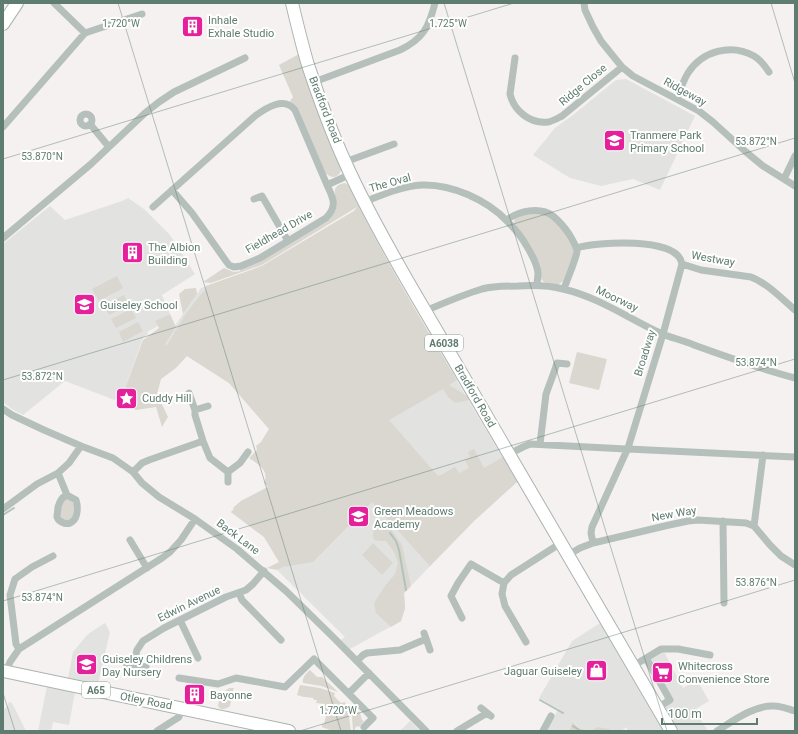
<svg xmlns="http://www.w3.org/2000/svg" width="798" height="734" viewBox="0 0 798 734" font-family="Roboto,sans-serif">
	<rect width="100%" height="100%" fill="#f5f1f0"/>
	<!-- built -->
	<path fill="#e2e2e1" d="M626,79l69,37 -35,74 -27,-11 -32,7 -31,-8 -37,-23 22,-27 18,-13 43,-35z
		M128,198l16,11 26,26 25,39 -33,21 8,19 -14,7 2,5 -11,6 1,2 -5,3v1l-23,64 -55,-21 -42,34 -11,-6 -9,-7v-158l47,-38 15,14 57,-19z
		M358,206l51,94 108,182 -43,39 -70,72 1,15 -4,13 -51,28 -9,-9 4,-3 -68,-67 6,-3 -19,-30 -33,-25 3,-3 -1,-1 8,-7 27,-14 34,-21 -73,-83 -42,-27 -24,-13 38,-55 61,-22 92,-55z
		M105,623l5,9 -12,52 -30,-6 5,-26 15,-18z
		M600,623l34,59 29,49h-36v-4l-6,4h-9l-3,-2 -16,1 -13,-1 -6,-7 -5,9h-22l11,-22 -19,-11 33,-57z
		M661,646l22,42 14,-8 12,21 -15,9 14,21h-30l-14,-23v-12l-18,-30 -6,-8z
		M47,686l28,6 -6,33 -16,-3 -2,9h-13z
		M9,702l3,1 14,28h-23v-22l3,-1z
		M410,721l10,10h-20z"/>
	<!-- green -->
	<path fill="#d9d7cf" d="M299,54l19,58 23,56c0,8 -8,12 -14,6l-2,1 -27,-67 -8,-7 3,-4 -14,-32z
		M345,183l3,2c32,67 71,131 109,195l-8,5 18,11 2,4 -14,3 -7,-6 -5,-8 -54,31 49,56 3,-1 14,-8 4,6 10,-5 -4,-8 5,-3 -2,-5 6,-3 10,19 19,-11 14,25 -43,39 -44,45 -58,-64 -59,60 -30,5 -6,3 -10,-2 12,-6 -15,-25 -33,-25 3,-3 -1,-1 8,-7 27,-14 -4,-4c6,-12 -6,-19 -15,-25l8,-8 -1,-4 5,-4 8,-13 -40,-46 -42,-27 -11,12 -15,11 -4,15 11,23 -6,10 -6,-20 -20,3 -16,-8 23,-62 16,-12 -4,-7 15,-7 6,13 -11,17 2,1 18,-30 15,-20 6,-6v-3l56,-20 92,-55 3,-4 -95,58 -51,18 -8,-1 21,-14 10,4 6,-1v-2l88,-48c8,-8 11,-15 6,-26l1,-1c-1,-7 3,-10 10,-11z
		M530,213c4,1 9,0 13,1 12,3 31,27 31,40l-11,27 -5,4 -10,-1 -4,-2 -3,-3 -2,-15 -24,-39 -1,-5 3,-3z
		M117,276l6,12 -24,13 -7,-12z
		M196,288l1,6 -14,20 -4,-20 6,-5z
		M124,295l5,10 -20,10 -5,-10z
		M131,309l5,9 -20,10 -5,-9z
		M138,322l5,9 -20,11 -4,-10z
		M577,352l30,7 -8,31 -30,-7z
		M70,498l4,6 -1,12 -2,3 -3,1h-5c-6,-7 -1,-14 1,-21z
		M385,525l5,3 12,17 9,41 -7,7 1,15 -4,13 -10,6 -15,-14 -2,-10 11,-17 10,-12 3,-11 -4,-11 -8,-11h-6l-6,-1 -1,-5 1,-6 6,-3z
		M373,543l20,20 -11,12 -20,-20z
		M310,670l7,7h5l16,15 -17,-6 -18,-3c-1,-6 3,-9 7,-13z
		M300,685l20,3 15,5 -1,3 7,7 4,-1 4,15 2,14h-20c-3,-3 -6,-2 -9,-4v-3h2l2,-8 -1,-3h-3l3,-9 -9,-1 1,-3h-3l-1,-2 -7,-1h-2l-7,-2z
		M230,688h4c-1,4 -4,6 -5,10l2,3 -1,5c-4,3 -9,5 -12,0 1,-7 5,-16 12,-18z
		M348,704l5,1 4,4v2l3,2 2,7 2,1 -5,6 -2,-1 -2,2v3h-2l-1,-15z
		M573,722l7,7 13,1 4,-3 12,2 3,2h-43z"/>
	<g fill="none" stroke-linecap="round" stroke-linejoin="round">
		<!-- stream -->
		<path stroke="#b2c4ba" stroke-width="2" d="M3,515l11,-7
			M390,533l6,8 3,9 7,40
			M540,700l23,13
			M573,726l3,2 5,3
			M594,731h6"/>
		<defs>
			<path id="major" d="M292,3c5,21 10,42 16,62 11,33 23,66 37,97 20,45 44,87 69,130l257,439
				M3,24l14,-21
				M3,671l286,60"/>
		</defs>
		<!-- major casing -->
		<use href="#major" stroke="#aab4b0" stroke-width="14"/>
		<!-- minor -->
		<path stroke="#b5bfbb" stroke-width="7" d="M54,3l31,30
			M584,3l1,7 8,17 8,14 8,10 13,16 11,9 66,35 14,11 33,30 17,14 32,20
			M515,58l-5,36c4,17 20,30 38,28 5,-1 10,-4 14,-6l60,-49
			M314,82l86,-32c23,-11 29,-23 35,-47
			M677,99c3,-9 6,-18 11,-26 14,-22 43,-30 66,-17 7,4 11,10 15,16
			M80 120a6 6 0 1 1 12 0a6 6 0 1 1-12 0Z
			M90,124l19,23
			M3,127l82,-94 57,-19
			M345,162l49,-18
			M784,179l11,-23
			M172,190l20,23 34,48 3,4 5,2 7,-1 19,-8 66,-40c12,-12 7,-20 1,-33
			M254,199l8,-3 26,45
			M364,202c18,-7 39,-16 58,-17 30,-1 65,15 85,36 7,7 14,15 19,24 5,8 11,18 12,28 0,4 -1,8 -1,12
			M153,207l102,-91c11,-8 29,-20 40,-6l32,75 24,-11
			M507,220c11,-9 33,-14 46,-4 6,5 12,12 16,18 3,5 7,11 8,17 0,6 -11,31 -13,38
			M3,238l88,-74 54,-51 14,-11 15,-10 71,-34
			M576,248c20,-6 102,-12 106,16l19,6 50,7c16,6 31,22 44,33
			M425,311c19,-8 37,-16 57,-22 11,-3 24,-3 36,-3 15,-1 30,-1 45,3 35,8 65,29 97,44 11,5 23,7 34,12 33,12 67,24 101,33
			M3,409l9,6 32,15 37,16 32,12 20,14 9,11 17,14 36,22 42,30 49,42 48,47 92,93
			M195,410l13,-4
			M203,441l7,17 18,14 12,-9 8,-11
			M540,444l6,-50 7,-19 4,-12 10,1
			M628,449l167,8
			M509,454l14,-7 7,-3 96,5
			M133,472l9,-9 7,-3 54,-19 -8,-26v-5l-6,-17
			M228,472v10
			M58,473l9,22 9,5c2,6 2,17 -3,21 -5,5 -14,2 -16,-4 0,-3 1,-7 1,-10 2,-6 3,-9 9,-12
			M3,509l34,-25 21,-11 11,-10 12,-17
			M723,521l1,82
			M754,526l9,-71
			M130,540l17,28
			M593,543l-2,-10 1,-6 35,-77 1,-1v-1l35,-114 19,-70
			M568,555l12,-7 13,-5 76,-18 19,-4 10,-1 48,3 8,3 16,19 11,11 14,9
			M239,593l3,7 39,40
			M462,618l-11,-22 7,-13 13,-19 33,19
			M180,620l18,38
			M424,633l6,17
			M526,642l-21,-36 -3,-12 2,-11 7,-8 50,-32
			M19,649l-3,-5 -6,-49 5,-16 17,-12 21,-11
			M646,658l24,42 -13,8
			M357,661l6,-6 4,-2 33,-3 26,-11
			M126,663l20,4
			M133,665l4,-15 6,-9 21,-13 62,-31 20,-7 7,-6 11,-13
			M633,666l28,-17h17l32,6
			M6,672l4,-10 9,-13 143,-91 8,-6 11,-12 14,-21
			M179,678l39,6 18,-6 49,9 29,-28 59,59 -9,9
			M349,693l20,-20
			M481,708l10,8
			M157,731l22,-14 3,-9
			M457,731l30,-18
			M543,731l8,-15
			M717,731c16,-10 37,-26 57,-25 7,0 14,3 21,5"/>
		<!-- major -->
		<use href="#major" stroke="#fff" stroke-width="12"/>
	</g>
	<!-- ticks -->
	<path fill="none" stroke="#5f7c70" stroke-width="1" stroke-opacity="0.45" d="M118,3l223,728M444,3l223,728M771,3l24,80M3,159l511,-156M3,380l792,-242M3,601l792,-242M3,693l12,38M300,731l495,-151"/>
	<!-- icons -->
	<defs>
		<symbol id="building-square" viewBox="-11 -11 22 22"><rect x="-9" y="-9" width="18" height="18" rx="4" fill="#e4219a" stroke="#fff"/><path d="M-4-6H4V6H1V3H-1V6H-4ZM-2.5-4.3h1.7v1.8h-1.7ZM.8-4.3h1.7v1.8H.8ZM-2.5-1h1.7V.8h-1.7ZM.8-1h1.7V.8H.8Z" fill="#fff"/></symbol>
		<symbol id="school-square" viewBox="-11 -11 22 22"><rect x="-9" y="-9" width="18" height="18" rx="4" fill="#e4219a" stroke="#fff"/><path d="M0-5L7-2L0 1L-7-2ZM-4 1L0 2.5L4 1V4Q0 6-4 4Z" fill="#fff"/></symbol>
		<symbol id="sight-square" viewBox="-11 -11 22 22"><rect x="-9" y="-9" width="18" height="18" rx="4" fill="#e4219a" stroke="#fff"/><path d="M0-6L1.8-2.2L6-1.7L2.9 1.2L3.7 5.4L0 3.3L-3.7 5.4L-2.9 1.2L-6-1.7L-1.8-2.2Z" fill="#fff"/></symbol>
		<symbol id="shop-square" viewBox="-11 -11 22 22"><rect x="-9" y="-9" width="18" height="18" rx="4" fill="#e4219a" stroke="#fff"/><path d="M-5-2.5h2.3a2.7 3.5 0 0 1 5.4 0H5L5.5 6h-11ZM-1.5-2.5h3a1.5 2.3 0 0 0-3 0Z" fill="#fff"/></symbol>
		<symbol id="supermarket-square" viewBox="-11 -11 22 22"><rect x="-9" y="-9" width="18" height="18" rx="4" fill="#e4219a" stroke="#fff"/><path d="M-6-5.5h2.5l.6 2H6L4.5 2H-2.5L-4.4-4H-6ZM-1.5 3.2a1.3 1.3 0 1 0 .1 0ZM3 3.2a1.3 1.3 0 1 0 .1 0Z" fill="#fff"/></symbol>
	</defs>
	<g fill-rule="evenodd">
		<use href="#building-square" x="180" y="14" width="25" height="25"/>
		<use href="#school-square" x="602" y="128" width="25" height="25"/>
		<use href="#building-square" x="120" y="240" width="25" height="25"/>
		<use href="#school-square" x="72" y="292" width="25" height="25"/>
		<use href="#sight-square" x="114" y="386" width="25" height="25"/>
		<use href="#school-square" x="346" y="504" width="25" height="25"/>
		<use href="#school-square" x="74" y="652" width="25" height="25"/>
		<use href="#shop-square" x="584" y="658" width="25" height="25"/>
		<use href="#supermarket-square" x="650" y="660" width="25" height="25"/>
		<use href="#building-square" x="182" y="682" width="25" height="25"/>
	</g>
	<g text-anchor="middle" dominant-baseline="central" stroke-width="4" stroke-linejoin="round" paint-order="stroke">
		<!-- shield labels -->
		<g fill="#fff" stroke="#8fa39b" stroke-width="1">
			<rect x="425" y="335" width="38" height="16" rx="3"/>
			<rect x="82" y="682" width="28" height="16" rx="3"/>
		</g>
		<g font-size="10" font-weight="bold" fill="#5f7c70">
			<text x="444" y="343">A6038</text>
			<text x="96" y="690">A65</text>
		</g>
		<!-- poi labels -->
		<g font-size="11" fill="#5f7c70" stroke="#fff" text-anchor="start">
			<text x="208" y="20">Inhale<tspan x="208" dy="13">Exhale Studio</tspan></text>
			<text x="630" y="135">Tranmere Park<tspan x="630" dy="13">Primary School</tspan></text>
			<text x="148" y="247">The Albion<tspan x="148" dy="13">Building</tspan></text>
			<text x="100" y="305">Guiseley School</text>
			<text x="142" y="398">Cuddy Hill</text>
			<text x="374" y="511">Green Meadows<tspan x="374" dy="13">Academy</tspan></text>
			<text x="102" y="659">Guiseley Childrens<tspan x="102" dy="13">Day Nursery</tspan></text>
			<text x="678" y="666">Whitecross<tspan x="678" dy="13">Convenience Store</tspan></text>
			<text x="582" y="671" text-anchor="end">Jaguar Guiseley</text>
			<text x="210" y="695">Bayonne</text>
		</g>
		<!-- street labels -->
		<g font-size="11" fill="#5f7c70" stroke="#fff">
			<text transform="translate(583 85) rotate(-40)">Ridge Close</text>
			<text transform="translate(685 92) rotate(29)">Ridgeway</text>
			<text transform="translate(325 110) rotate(69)">Bradford Road</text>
			<text transform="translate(390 183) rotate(-16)">The Oval</text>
			<text transform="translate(279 232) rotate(-30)">Fieldhead Drive</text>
			<text transform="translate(713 259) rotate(10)">Westway</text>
			<text transform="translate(617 299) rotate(26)">Moorway</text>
			<text transform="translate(645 353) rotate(-73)">Broadway</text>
			<text transform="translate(475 396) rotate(60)">Bradford Road</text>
			<text transform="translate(674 514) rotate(-10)">New Way</text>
			<text transform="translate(238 537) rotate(37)">Back Lane</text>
			<text transform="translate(189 604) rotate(-26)">Edwin Avenue</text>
			<text transform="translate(146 701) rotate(11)">Otley Road</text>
		</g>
	</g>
	<g font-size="10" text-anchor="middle" fill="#5f7c70" stroke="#fff" stroke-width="4" stroke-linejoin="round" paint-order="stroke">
		<text x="121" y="27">1.720°W</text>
		<text x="448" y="27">1.725°W</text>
		<text x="756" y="145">53.872°N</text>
		<text x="42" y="160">53.870°N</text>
		<text x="756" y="366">53.874°N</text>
		<text x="42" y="380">53.872°N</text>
		<text x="756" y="586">53.876°N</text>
		<text x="42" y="601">53.874°N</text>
		<text x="338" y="714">1.720°W</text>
	</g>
	<!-- border -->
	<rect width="798" height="734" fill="none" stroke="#5f7c70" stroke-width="8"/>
	<!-- scale -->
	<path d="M662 718v6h95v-6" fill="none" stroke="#5f7c70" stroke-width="2"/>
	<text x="668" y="718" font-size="12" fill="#5f7c70" stroke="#ffffff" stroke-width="3" paint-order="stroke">100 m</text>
</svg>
